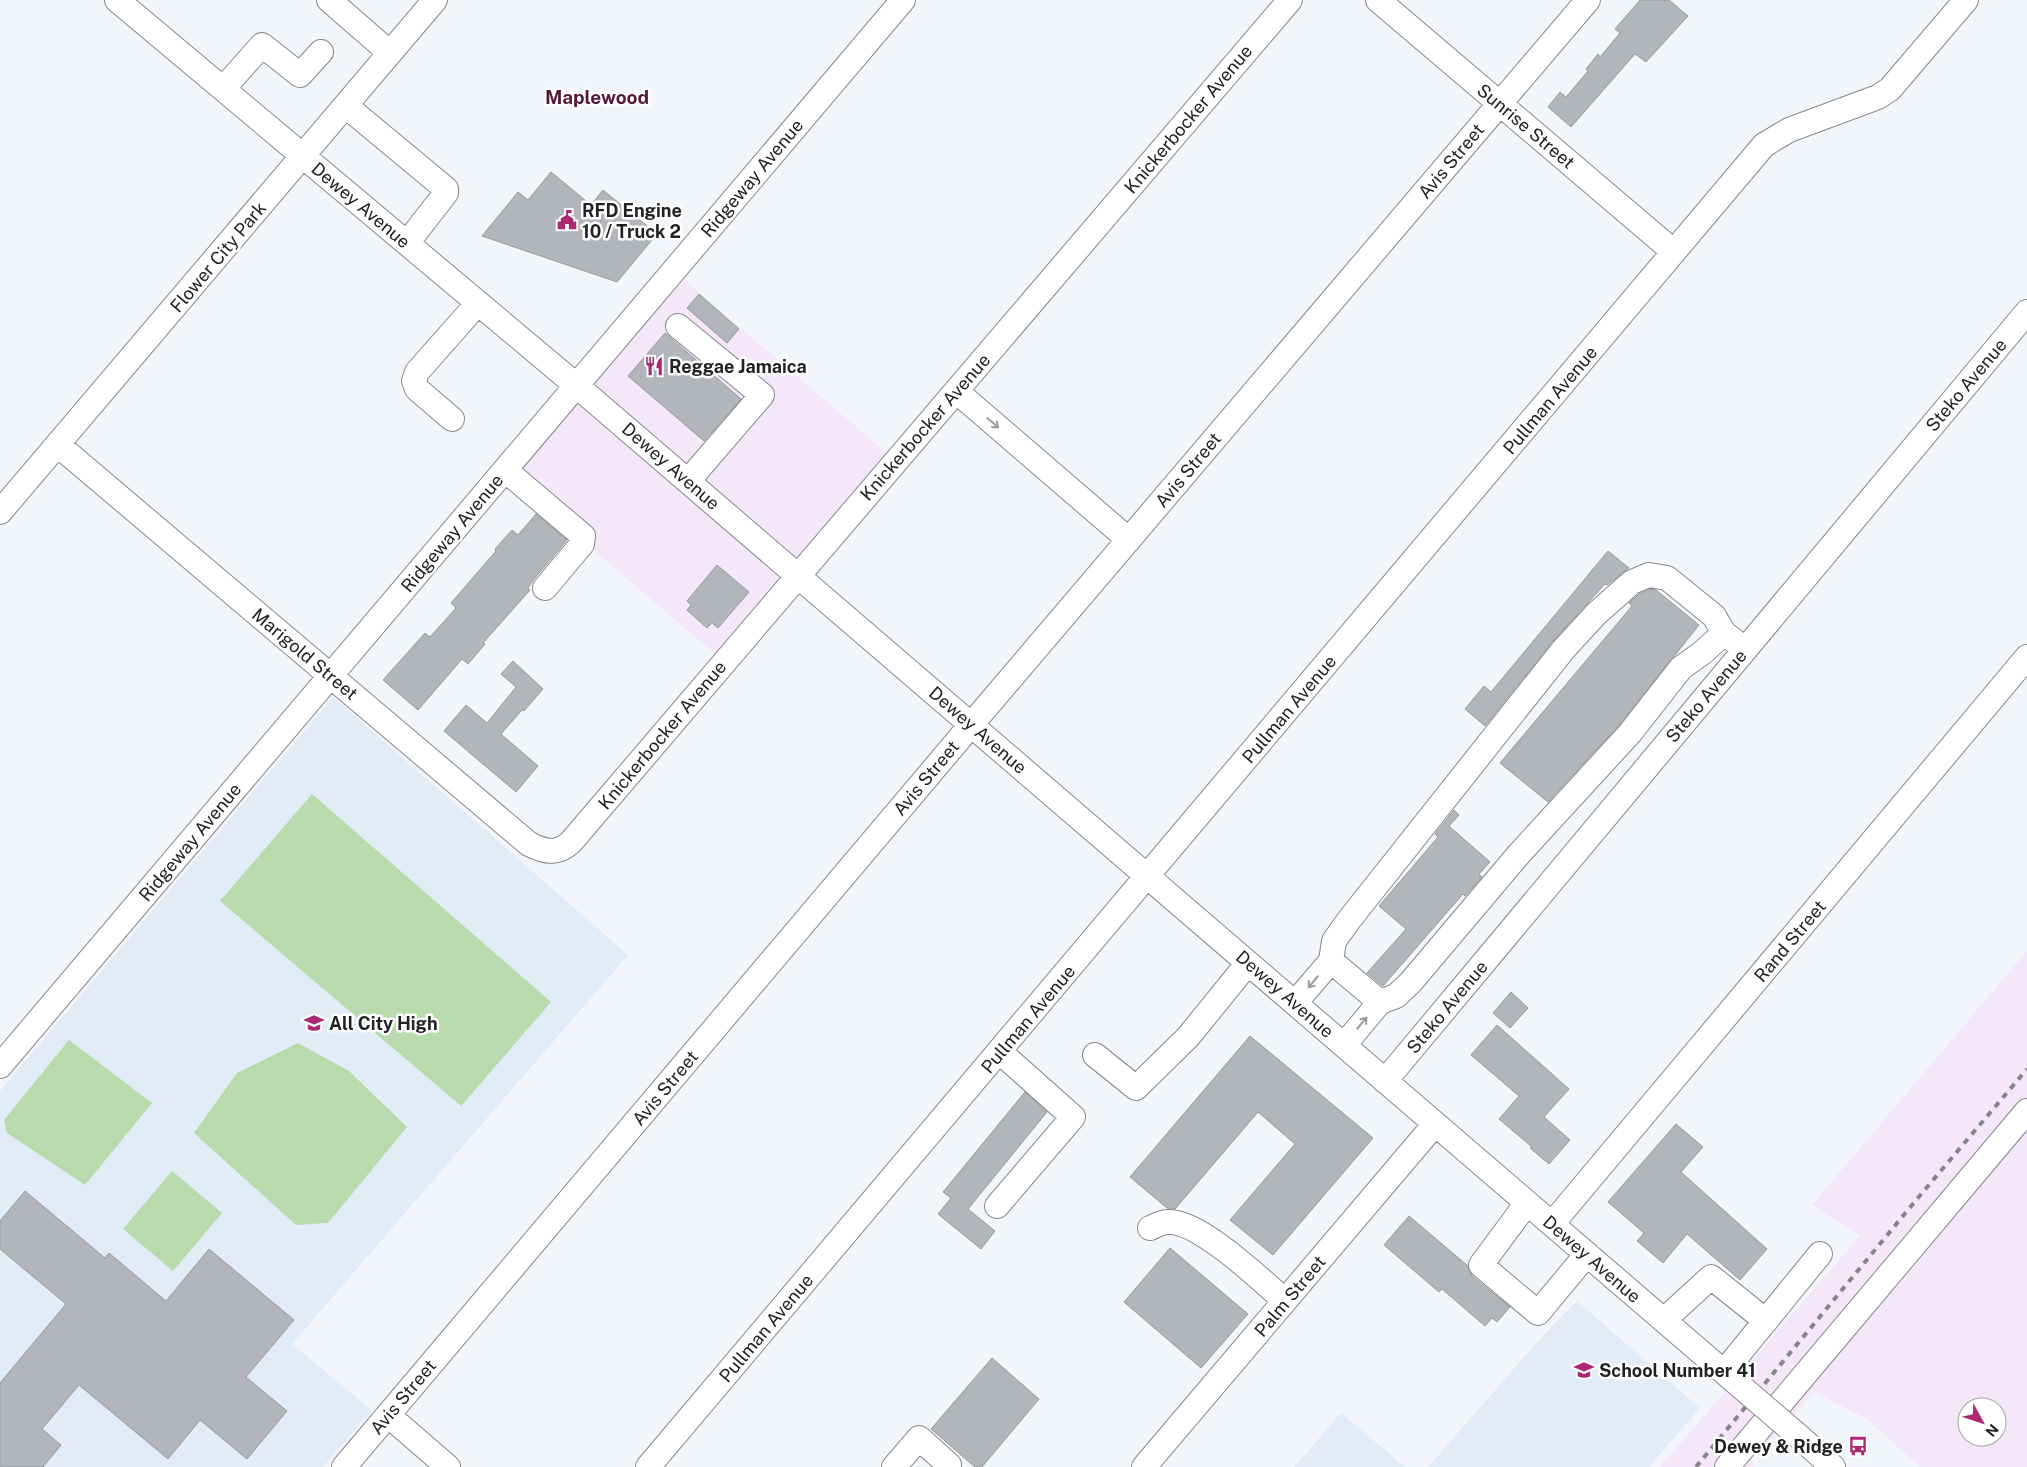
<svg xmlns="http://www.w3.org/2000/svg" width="2027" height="1467" viewBox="0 0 2027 1467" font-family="'Public Sans',sans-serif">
	<rect width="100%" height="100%" fill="#f2f6fb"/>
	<!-- commercial -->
	<path fill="#f5e6f9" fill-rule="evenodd" d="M674,271l222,190 -171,201 -223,-189z
		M2027,951v516h-107l-53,-48 -52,-27 -64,67 3,8h-94l200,-231 -48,-31zM1967,1407h30v30h-30z"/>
	<!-- built -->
	<path fill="#e1ecf6" d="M333,697l295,258 -336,389 80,66 -49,57h-323v-376z
		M1577,1301l123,107 -51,59h-221l111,-127z
		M1341,1413l64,54h-111z"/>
	<!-- green -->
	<path fill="#b7dbac" d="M312,794l239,208 -90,104 -241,-205z
		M69,1040l83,63 -67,82 -78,-52 -3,-13z
		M298,1043l51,28 58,56 -79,96 -32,2 -102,-92 43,-60z
		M172,1171l50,42 -49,58 -50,-42z"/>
	<!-- building -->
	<path fill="#b2b6bb" stroke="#969b9f" d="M1640,0h29l19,16 -42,46 -11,-8 -64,73 -23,-20 12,-15 6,5 22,-26 -2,-2 12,-15 2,3 20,-24 -5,-4z
		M551,172l40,33 12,-15 54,44 -40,48 -135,-46 36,-44 10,8z
		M699,294l40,35 -12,14 -40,-35z
		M665,333l76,66 -37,42 -76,-65z
		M536,514l31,26 -33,39 -6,9 2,2 -47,53 2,1 -17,20 -6,-5 -44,51 -35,-30 42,-47 5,4 26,-29 -5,-5 45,-52 -1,-2 17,-19 6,5z
		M1608,551l21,17 -22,17 -2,-1 -52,57 -68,85 -20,-17 19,-23 7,6z
		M717,565l32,27 -31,36 -6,-5 -5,5 -20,-18 4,-5 -4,-4z
		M1651,589l5,1 43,35 -79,99 -72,78 -48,-39 132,-157 -3,-3 10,-9z
		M513,661l30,28 -19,22 -2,-1 -21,24 37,32 -22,26 -72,-61 22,-26 21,18 29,-36 -15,-13z
		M1454,810l5,5 -10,11 41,36 -11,12 3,3 -17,19 -2,-2 -80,92 -16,-13 39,-44 -27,-23 59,-69 -3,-3z
		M1511,992l17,16 -18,20 -17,-15z
		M1497,1025l72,64 -25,28 26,23 -21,24 -19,-16 2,-1 -33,-28 20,-23 -48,-41z
		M1250,1036l123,102 -100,117 -43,-35 65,-76 -37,-32 -83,97 -8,-1 -37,-31z
		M1025,1092l22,20 -79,97 27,22 -14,18 -43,-35 13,-16 -8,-6z
		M1676,1124l27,23 -22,25 86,77 -27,31 -53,-46 -24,29 -26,-22 7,-8 -36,-31z
		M25,1191l80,67 4,-5 57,48 43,-52 85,71 -48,57 41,34 -40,48 -47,-39 -32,39 -89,-74 -37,44 19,16 -18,22h-43v-84l66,-79 -66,-55v-28z
		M1409,1216l59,50 4,10 38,31 -13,15 -5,-4 -7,8 -43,-37 -3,3 -55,-47z
		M1170,1248l78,66 -47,54 -77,-66z
		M992,1358l47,41 -57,68h-7l-44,-38z"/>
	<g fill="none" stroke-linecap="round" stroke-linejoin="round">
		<defs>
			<path id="minor" d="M117,0l460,386 1155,993
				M329,0l61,53
				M1378,0l296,252
				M223,89l39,-44 38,30 21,-23
				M346,106l100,83v4l-39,50
				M678,326l84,69 -74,86
				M956,391l173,149
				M452,419l-35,-30 -3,-8 3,-9 61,-69
				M58,445l471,399c16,8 28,11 42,-2l719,-842
				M505,470l78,66 -1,8 -37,44
				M0,512l435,-512
				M1331,961l49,41
				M1295,1003l36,-42 3,-20 15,-21 214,-270 33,-36 36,-32 17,-7 18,3 47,38 10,17
				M1344,1045l36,-43 16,-6 14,-13 109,-129 111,-121 51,-65 21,-15 22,-20 13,10
				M1095,1055l41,33 52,-51 60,-74
				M0,1066l903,-1066
				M1385,1081l642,-769
				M1527,1203l-46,62 57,48 49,-59
				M997,1206l76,-89 -73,-65
				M1552,1224l475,-567
				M1150,1228c5,-2 12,-6 18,-6 31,-2 94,59 117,79
				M1664,1320l47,-43 55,44
				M1724,1372l96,-118
				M388,1415l60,52
				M1795,1433l38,34
				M344,1467l627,-742 617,-725
				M648,1467l1116,-1322 25,-15 89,-33 12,-8 76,-89
				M894,1467l25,-29 30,27 -2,2
				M1144,1467l291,-343
				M1727,1467l300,-356"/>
		</defs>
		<!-- minor casing -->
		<use href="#minor" stroke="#84888c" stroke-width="26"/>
		<!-- minor -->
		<use href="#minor" stroke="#fff" stroke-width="24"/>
		<!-- rail -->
		<path stroke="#838689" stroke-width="4" stroke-dasharray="6 6" stroke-linecap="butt" d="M1696,1467l216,-262 115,-136"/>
		<defs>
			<path id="minor-bridge" d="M1732,1379l63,54"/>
		</defs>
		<!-- minor-bridge casing -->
		<use href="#minor-bridge" stroke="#84888c" stroke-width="26" stroke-linecap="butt"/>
		<!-- minor-bridge -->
		<use href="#minor-bridge" stroke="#fff" stroke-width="24"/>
	</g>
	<!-- one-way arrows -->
	<defs><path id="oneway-shaft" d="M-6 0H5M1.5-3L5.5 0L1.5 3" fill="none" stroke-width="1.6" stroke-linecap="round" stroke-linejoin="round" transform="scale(1.25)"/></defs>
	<g stroke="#9b9c9c">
		<use href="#oneway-shaft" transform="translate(993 423) rotate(41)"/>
		<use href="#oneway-shaft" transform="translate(1313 982) rotate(130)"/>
		<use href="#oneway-shaft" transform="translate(1362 1023) rotate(-50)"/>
	</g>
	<!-- icons -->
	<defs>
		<symbol id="civic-bare" viewBox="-9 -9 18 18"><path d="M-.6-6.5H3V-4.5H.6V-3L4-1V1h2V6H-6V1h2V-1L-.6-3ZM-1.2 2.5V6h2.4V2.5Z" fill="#ab2872" stroke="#fff" stroke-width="2.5" paint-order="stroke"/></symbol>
		<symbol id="restaurant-bare" viewBox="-9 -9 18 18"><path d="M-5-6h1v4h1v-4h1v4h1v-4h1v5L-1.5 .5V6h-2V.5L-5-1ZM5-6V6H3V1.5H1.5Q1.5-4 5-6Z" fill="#ab2872" stroke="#fff" stroke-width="2.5" paint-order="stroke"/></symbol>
		<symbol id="school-bare" viewBox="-9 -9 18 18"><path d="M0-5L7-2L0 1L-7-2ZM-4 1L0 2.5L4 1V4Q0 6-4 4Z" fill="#ab2872" stroke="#fff" stroke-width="2.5" paint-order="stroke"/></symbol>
		<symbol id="bus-bare" viewBox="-9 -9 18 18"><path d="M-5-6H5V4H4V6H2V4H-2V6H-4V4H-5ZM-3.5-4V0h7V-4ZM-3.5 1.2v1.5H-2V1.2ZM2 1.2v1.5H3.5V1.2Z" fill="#ab2872" stroke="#fff" stroke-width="2.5" paint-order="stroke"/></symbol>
	</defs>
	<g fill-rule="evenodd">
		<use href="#civic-bare" x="553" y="206" width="28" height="28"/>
		<use href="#restaurant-bare" x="640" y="352" width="28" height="28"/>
		<use href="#school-bare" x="300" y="1009" width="28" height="28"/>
		<use href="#school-bare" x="1570" y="1356" width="28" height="28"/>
		<use href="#bus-bare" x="1844" y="1432" width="28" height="28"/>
	</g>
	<g text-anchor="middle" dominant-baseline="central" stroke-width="5" stroke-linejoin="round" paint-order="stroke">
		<!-- street labels -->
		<g font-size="18" fill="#202223" stroke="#fff">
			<text transform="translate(1188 119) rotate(-50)">Knickerbocker Avenue</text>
			<text transform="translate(1526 126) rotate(40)">Sunrise Street</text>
			<text transform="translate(1451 161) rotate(-50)">Avis Street</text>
			<text transform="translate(752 178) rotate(-50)">Ridgeway Avenue</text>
			<text transform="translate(361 205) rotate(40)">Dewey Avenue</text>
			<text transform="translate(218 257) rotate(-50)">Flower City Park</text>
			<text transform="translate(1966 385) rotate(-50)">Steko Avenue</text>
			<text transform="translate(1550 400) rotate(-50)">Pullman Avenue</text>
			<text transform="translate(925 427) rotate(-49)">Knickerbocker Avenue</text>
			<text transform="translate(671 466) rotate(41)">Dewey Avenue</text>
			<text transform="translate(1188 470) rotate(-50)">Avis Street</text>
			<text transform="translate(452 533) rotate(-50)">Ridgeway Avenue</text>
			<text transform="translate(305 654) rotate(40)">Marigold Street</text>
			<text transform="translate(1706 696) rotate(-50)">Steko Avenue</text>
			<text transform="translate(1289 709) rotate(-50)">Pullman Avenue</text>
			<text transform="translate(978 730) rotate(41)">Dewey Avenue</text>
			<text transform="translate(662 735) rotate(-50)">Knickerbocker Avenue</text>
			<text transform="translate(926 778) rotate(-50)">Avis Street</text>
			<text transform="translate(190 842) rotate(-50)">Ridgeway Avenue</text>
			<text transform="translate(1790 941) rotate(-50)">Rand Street</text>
			<text transform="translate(1285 994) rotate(41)">Dewey Avenue</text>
			<text transform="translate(1447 1007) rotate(-50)">Steko Avenue</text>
			<text transform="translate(1028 1019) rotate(-50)">Pullman Avenue</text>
			<text transform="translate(665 1088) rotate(-50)">Avis Street</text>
			<text transform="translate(1592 1259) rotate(41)">Dewey Avenue</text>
			<text transform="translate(1290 1296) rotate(-50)">Palm Street</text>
			<text transform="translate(766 1328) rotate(-50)">Pullman Avenue</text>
			<text transform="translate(403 1397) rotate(-50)">Avis Street</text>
		</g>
		<!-- poi labels -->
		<g font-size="18" font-weight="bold" fill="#202223" stroke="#fff" text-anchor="start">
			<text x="582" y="210">RFD Engine<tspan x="582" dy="21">10 / Truck 2</tspan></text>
			<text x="669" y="366">Reggae Jamaica</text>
			<text x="329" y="1023">All City High</text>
			<text x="1599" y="1370">School Number 41</text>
			<text x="1843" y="1446" text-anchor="end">Dewey &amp; Ridge</text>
		</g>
		<!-- neighbourhood labels -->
		<g font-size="19" font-weight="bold" fill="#561739" stroke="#fff">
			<text x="597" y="97">Maplewood</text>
		</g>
	</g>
	<!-- north arrow -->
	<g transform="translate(1982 1422) rotate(130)"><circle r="24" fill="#ffffff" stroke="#a6a7a7"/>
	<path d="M0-4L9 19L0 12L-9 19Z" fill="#ab2872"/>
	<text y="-8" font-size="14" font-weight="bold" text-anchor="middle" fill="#202223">N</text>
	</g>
</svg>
